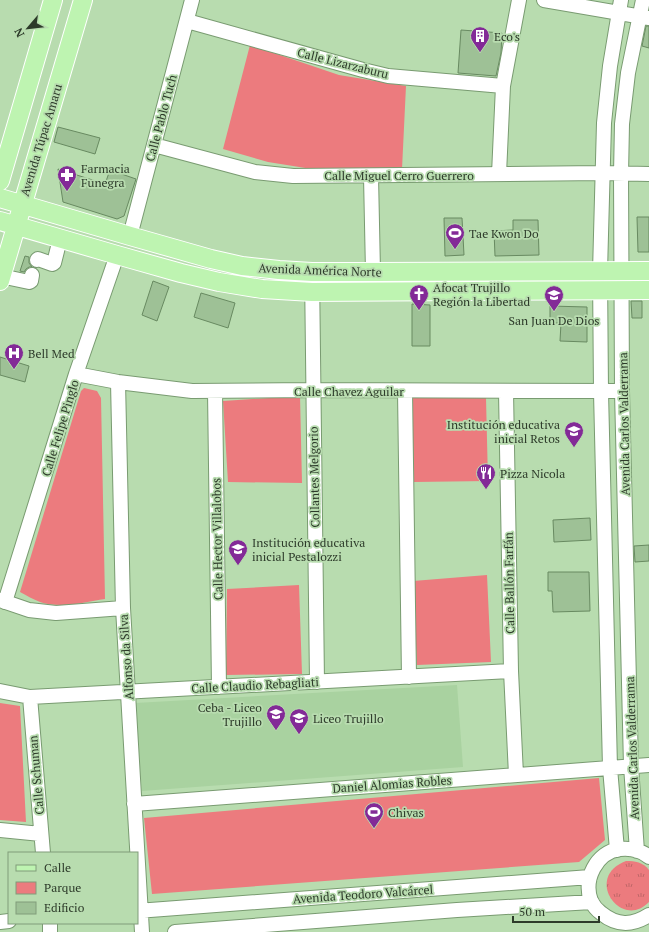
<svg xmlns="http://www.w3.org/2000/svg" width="649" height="932" viewBox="0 0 649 932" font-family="'PT Serif',serif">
	<defs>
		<pattern id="grass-tufts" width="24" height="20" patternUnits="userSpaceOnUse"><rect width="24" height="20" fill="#ec7b7e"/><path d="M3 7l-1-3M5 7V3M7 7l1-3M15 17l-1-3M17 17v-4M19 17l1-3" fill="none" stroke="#c06667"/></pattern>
	</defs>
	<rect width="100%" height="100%" fill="#b8dcaf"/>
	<!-- built -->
	<path fill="#a9d2a0" d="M457,685l6,82 -321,24 -7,-88z"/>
	<!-- grass -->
	<path fill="url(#grass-tufts)" d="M626,861c9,0 17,1 23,9v32c-28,29 -66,-25 -23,-41z"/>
	<!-- park -->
	<path fill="#ec7b7e" d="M250,45l89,30 67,11 -4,83 -84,1 -50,-8 -45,-13z
		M84,388l13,3 4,7 4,201c-20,3 -44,10 -65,3 -7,-3 -13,-6 -20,-10l61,-201z
		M300,396l2,87 -74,-1 -5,-81z
		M412,397l74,1 2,83 -74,1z
		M487,575l4,87 -74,3 -4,-84z
		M299,585l3,89 -76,1 1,-86z
		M0,703l20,3 6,116 -26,-2z
		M599,778l6,62 -26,22 -427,32 -8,-76z"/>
	<!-- building -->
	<path fill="#9ec196" stroke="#688a61" d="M646,26h3v22l-7,-2z
		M461,30l41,3 -1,20 -5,23 -38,-3z
		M58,127l42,11 -5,16 -41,-12z
		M58,169l47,15 5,-14 26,9 -12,37 -7,3 -54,-17z
		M637,217h12v35h-11z
		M444,218h18l2,37 -19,1z
		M513,220h25l1,35 -44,1 -1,-25 19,-1z
		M25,256l4,1v6l3,4h-3l-3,2 -2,3 -4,-1z
		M153,281l16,6 -12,34 -15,-6z
		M201,293l34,10 -7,25 -34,-11z
		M631,301h11v17h-10z
		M412,304l18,1v41h-18z
		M550,306l37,1v35l-27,-1 1,-18h-11z
		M0,357l29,9 -4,16 -25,-7z
		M590,518l1,22 -37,2 -1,-22z
		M649,545v16l-14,1 -1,-16z
		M548,572h41l1,39 -37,1 -1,-21h-4z"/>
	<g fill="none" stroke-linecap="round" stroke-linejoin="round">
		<defs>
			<path id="minor" d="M544,0l105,18
				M187,21l176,49 25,6 115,10
				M154,145l101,27 38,4 309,-3 47,1
				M499,174l4,-88 16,-86
				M371,176l2,96
				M130,236l62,-236
				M37,260l1,-1 14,5 2,-1 6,-24
				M312,272l5,410
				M1,276l28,6 2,-1 1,-6
				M76,374l42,8 74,9 121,-1 309,1
				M118,382l5,226 19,324
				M215,391l4,296
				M405,391l4,286
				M506,391l5,280 5,104
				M0,600l29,10 27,3 67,-5
				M5,602l71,-228 41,-119
				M0,691l30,6 481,-26
				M30,697l13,156
				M134,804l515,-39
				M0,830l41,4
				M617,850l-7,-82 -9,-376 -1,-120 4,-149 6,-57 11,-66
				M637,851l-6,-85 -9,-375 -1,-217 1,-50 6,-51 15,-73
				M649,857c-8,-7 -19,-9 -29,-8 -24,3 -37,31 -29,52 2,4 6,9 10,12 16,13 31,13 48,2
				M137,911l453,-34
				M0,922l9,-1
				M50,923v9
				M175,932l282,-22 135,-8"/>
			<path id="major" d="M0,181l53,-181
				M0,198l130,38 81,23 31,7 37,4 33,2h61l276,-1
				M0,221l117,34 64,18 38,9 43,7 50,3 337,-2
				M0,281l83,-281"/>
		</defs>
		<!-- minor casing -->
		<use href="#minor" stroke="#799b71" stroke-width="16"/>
		<!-- major casing -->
		<use href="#major" stroke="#fff" stroke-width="20"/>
		<!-- minor -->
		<use href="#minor" stroke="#fff" stroke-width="14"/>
		<!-- major -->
		<use href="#major" stroke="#bef4b1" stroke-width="18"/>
	</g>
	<!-- icons -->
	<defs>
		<symbol id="building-pin" viewBox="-11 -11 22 30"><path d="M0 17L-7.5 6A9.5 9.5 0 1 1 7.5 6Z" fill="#832a97" stroke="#b8dcaf"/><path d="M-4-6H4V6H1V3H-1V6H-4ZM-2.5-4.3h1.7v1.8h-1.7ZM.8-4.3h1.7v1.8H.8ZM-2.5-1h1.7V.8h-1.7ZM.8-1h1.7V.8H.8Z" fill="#fff"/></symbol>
		<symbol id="pharmacy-pin" viewBox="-11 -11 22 30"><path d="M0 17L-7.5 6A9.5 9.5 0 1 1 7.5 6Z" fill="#832a97" stroke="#b8dcaf"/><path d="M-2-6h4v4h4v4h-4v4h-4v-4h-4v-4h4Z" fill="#fff"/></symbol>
		<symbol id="stadium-pin" viewBox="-11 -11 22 30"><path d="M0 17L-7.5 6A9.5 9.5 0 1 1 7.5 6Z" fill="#832a97" stroke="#b8dcaf"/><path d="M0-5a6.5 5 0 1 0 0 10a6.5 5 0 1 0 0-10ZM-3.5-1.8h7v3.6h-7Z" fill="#fff"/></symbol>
		<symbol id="church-pin" viewBox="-11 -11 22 30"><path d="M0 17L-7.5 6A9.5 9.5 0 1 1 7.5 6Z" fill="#832a97" stroke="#b8dcaf"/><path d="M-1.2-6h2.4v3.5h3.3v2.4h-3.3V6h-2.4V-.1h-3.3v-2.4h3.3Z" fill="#fff"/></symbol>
		<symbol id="school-pin" viewBox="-11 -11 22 30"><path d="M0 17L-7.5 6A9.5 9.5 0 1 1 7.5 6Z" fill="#832a97" stroke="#b8dcaf"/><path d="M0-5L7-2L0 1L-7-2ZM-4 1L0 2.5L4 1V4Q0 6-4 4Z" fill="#fff"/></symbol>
		<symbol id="hospital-pin" viewBox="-11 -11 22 30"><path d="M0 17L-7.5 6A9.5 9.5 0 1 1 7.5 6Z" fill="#832a97" stroke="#b8dcaf"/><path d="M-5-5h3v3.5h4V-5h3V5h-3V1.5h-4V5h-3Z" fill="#fff"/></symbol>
		<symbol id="restaurant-pin" viewBox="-11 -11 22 30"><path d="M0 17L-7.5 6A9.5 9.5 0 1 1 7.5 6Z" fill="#832a97" stroke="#b8dcaf"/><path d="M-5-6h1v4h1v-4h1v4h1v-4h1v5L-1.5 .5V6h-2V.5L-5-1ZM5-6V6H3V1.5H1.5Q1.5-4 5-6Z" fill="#fff"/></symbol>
	</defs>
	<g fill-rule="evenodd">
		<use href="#building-pin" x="469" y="25" width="22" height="30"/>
		<use href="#pharmacy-pin" x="56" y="164" width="22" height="30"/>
		<use href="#stadium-pin" x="444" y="222" width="22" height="30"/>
		<use href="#church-pin" x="408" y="283" width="22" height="30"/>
		<use href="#school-pin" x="543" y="284" width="22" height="30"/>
		<use href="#hospital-pin" x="3" y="342" width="22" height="30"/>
		<use href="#school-pin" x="563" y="420" width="22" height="30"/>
		<use href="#restaurant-pin" x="475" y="462" width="22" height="30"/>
		<use href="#school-pin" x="227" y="538" width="22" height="30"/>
		<use href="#school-pin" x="265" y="703" width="22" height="30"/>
		<use href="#school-pin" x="288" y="707" width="22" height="30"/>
		<use href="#stadium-pin" x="363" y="801" width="22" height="30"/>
	</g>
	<g text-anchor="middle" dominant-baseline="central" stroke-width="3.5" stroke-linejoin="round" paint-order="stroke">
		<!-- poi labels -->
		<g font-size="12" fill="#2d3b2a" stroke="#b8dcaf" text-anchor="start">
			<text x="494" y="36">Eco's</text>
			<text x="81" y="168">Farmacia<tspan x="81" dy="14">Funegra</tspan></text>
			<text x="469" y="233">Tae Kwon Do</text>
			<text x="433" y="287">Afocat Trujillo<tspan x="433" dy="14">Región la Libertad</tspan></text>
			<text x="554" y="320" text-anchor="middle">San Juan De Dios</text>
			<text x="28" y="353">Bell Med</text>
			<text x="560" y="424" text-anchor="end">Institución educativa<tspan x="560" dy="14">inicial Retos</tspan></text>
			<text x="500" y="473">Pizza Nicola</text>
			<text x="252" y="542">Institución educativa<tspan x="252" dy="14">inicial Pestalozzi</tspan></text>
			<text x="262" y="707" text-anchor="end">Ceba - Liceo<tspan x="262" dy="14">Trujillo</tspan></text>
			<text x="313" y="718">Liceo Trujillo</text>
			<text x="388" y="812">Chivas</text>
		</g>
		<!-- street labels -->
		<g font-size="12" fill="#2d3b2a" stroke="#b8dcaf">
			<text transform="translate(343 63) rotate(14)">Calle Lizarzaburu</text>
			<text transform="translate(161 118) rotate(-75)">Calle Pablo Tuch</text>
			<text transform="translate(41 140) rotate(-73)">Avenida Túpac Amaru</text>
			<text x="399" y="175">Calle Miguel Cerro Guerrero</text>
			<text transform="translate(320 270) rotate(2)">Avenida América Norte</text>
			<text x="349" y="391">Calle Chavez Aguilar</text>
			<text transform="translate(624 424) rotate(-91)">Avenida Carlos Valderrama</text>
			<text transform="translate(60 428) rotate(-73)">Calle Felipe Pinglo</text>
			<text transform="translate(314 477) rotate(-91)">Collantes Melgorio</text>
			<text transform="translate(217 539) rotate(-91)">Calle Hector Villalobos</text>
			<text transform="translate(509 583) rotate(-91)">Calle Ballón Farfán</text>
			<text transform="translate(126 657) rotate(-94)">Alfonso da Silva</text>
			<text transform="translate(255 685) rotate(-3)">Calle Claudio Rebagliati</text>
			<text transform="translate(632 748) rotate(-92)">Avenida Carlos Valderrama</text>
			<text transform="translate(36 775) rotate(-95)">Calle Schuman</text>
			<text transform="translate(392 784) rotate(-4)">Daniel Alomias Robles</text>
			<text transform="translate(363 894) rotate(-4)">Avenida Teodoro Valcárcel</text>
		</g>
	</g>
	<!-- legend -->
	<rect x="8" y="852" width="130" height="72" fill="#b8dcaf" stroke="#809c7a"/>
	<rect x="16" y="865" width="20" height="6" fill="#bef4b1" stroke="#809c7a"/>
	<text x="44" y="872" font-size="12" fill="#2d3b2a">Calle</text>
	<rect x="16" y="882" width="20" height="12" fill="#ec7b7e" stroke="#809c7a"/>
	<text x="44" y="892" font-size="12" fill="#2d3b2a">Parque</text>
	<rect x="16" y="902" width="20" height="12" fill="#9ec196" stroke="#809c7a"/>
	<text x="44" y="912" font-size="12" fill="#2d3b2a">Edificio</text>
	<!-- north arrow -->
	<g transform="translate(28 28) rotate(242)" stroke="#b8dcaf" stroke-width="3" paint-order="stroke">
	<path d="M0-3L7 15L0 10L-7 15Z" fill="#2d3b2a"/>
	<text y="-6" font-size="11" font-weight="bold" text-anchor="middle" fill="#2d3b2a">N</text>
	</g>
	<!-- scale -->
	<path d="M513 916v6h86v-6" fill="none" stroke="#2d3b2a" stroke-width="2"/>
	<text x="519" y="916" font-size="12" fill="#2d3b2a" stroke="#b8dcaf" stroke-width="3" paint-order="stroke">50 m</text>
</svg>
